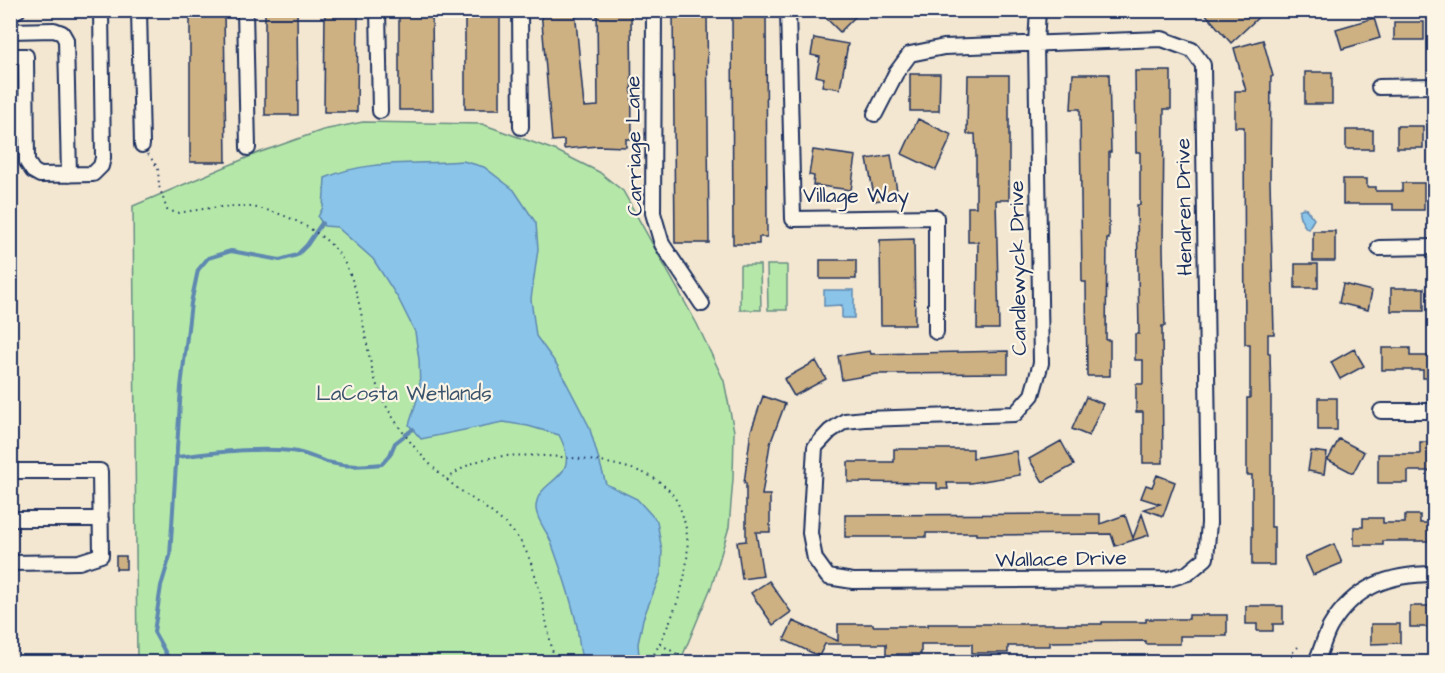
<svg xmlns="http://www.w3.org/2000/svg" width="1445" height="673" viewBox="0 0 1445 673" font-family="'Architects Daughter',sans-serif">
	<rect width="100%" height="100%" fill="#f3e7d1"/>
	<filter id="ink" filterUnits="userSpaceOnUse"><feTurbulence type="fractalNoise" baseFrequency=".0167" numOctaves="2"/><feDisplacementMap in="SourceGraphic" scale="12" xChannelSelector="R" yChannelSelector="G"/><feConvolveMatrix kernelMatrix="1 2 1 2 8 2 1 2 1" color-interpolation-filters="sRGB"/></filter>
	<g filter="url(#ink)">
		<!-- green -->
		<path fill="#b5e8a8" stroke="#688c83" stroke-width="1.5" d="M363,122l119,2 75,27 42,21 24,19 74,133 27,57 10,50 -1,48 -4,48 -17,58 -32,77h-543l-4,-456 125,-53 65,-23z
			M740,265h20l1,45h-21z
			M767,265h20v45h-19z"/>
		<!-- water -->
		<path fill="#8ac4e9" stroke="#5e88b1" stroke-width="1.5" d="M463,161l21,6 30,23 22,33 2,26 -7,50 5,37 21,29 32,61 17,58 31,15 20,22 5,30 -1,22 -18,46 -5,25 1,12 -3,6h-53c-4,-12 -4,-23 -6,-36 -6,-27 -16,-57 -26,-84 -4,-11 -14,-21 -15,-33 -1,-33 49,-26 23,-74l-31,-9 -25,-4 -82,17 -12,-14 11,-35 -1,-30 -4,-28 -17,-34 -25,-39 -36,-32 -13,-1 -6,-9 5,-10 2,-29c42,-19 93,-13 138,-17z
			M1303,208l3,1 8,10 -6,10c-4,-2 -10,-14 -9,-19z
			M824,290h30v28h-12v-13l-18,1z"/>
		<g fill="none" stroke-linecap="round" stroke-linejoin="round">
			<!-- stream -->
			<path stroke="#5e88b1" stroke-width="4" d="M176,457c38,-4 77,-10 115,-6 12,1 24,7 36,11 19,5 35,4 55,2l8,-9 5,-12 18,-14
				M175,662l-6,-3 -15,-27 7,-46 9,-30 11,-169 10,-84 7,-33 10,-12 23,-7 49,9 17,-5 10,-10 15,-22"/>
		</g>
		<!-- building -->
		<path fill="#ceb183" stroke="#1b2f5e" stroke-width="1.5" d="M190,10h34l2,152h-36z
			M265,10h32l1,105h-33z
			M325,10h33l-1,102h-33z
			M399,10h33l1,100h-34z
			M465,10h35v99h-35z
			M541,10h34l9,97 14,-1 -1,-96h34l1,129h-6v8l-28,-1 -34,3v-9l-12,1z
			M673,10h34l2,233h-34z
			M732,10h34l1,227h-8v7h-26z
			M818,10h44l-22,22z
			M1202,10h64l-35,33z
			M1374,18l6,20 -38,11 -6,-20z
			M1394,22h30v18h-30z
			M814,38l34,6 -8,45 -18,-3 2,-8 -8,-2 4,-19 -9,-2z
			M1263,40l10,36 -2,1 -1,104 4,153h-6v19h2l1,45v129h3v38h-22v-90h-5v-77h3v-54h-5l-1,-217h-9v-36h11l-12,-43z
			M1135,71h36v38h-7l-1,140 2,77h-3l1,137h-20v-51h-7v-28h7v-24h-8v-26h4l-2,-129h3v-53h-4z
			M1305,72h27v32h-27z
			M910,74h30l-1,37h-29z
			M1073,74h36l2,78h-2v87h-2l-1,101h4v36h-23l-1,-94h-4l-2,-173h-9z
			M968,75h41v125h-13l3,129h-22l1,-87h-10v-35h8v-51l-1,-22h-8z
			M918,119l34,16 -16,35 -34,-16z
			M1397,126h26v22h-26z
			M1346,130h27v19h-27z
			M813,150l43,6 -5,34 -38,-5 1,-9 -5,-1z
			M891,155l7,42 -23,4 -8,-42z
			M1343,179h24v8h9v4h26v-8h22v27h-31v-6h-50z
			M1313,231h22v30h-22z
			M914,239l1,86h-34l-1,-85z
			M820,260h36v19h-36z
			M1295,264h23v24h-23z
			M1343,284l29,7 -4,19 -29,-7z
			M1391,288h33v23h-33z
			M1382,348h28v8h24v22h-11v-8h-41z
			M1354,349l10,17 -24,13 -9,-17z
			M870,351l1,3 137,-3v22l-132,1 -34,6 -4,-24z
			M816,361l10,18 -32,17 -10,-17z
			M763,396l22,8 -15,40 -8,51h8v37h-14l7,44 -21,3 -5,-37 9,-1v-58h-2l7,-52z
			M1086,397l17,7 -14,32 -17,-7z
			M1318,398h19v32h-19z
			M1339,439l25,13 -11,21 -25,-13z
			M1061,441l13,24 -31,17 -14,-23z
			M1420,442h14v29h-26v12h-30v-29h42z
			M894,449h79v9l43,-7 4,24 -49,8h-24l1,6h-11v-6l-89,-1v-20h46z
			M1311,451l16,2 -3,21 -16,-3z
			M1157,475l18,7 -12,34 -19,-7 16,-5 -19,-6 5,-13 6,2z
			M1062,514h38v10l25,-9 8,23 9,-24 7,21 -34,11 -4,-12 -135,1v-2h-50v4h-81v-22z
			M1405,515h15v8h9v18h-46v4h-29v-18h9v-9h20v5h22z
			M1334,544l8,19 -29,12 -8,-18z
			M116,556h10v13h-10z
			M769,581l22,31 -18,13 -22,-32z
			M1246,606h37v18h-10v7h-16v-7h-11z
			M1410,606h24v21h-24z
			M1189,615h38v21h-47v8h-34v-3l-96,1v4h-42v7h-36v-9h-51v10h-24v7h-11v-17h-61l-6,12 -35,-16 9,-19 45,20v-17h35v2h55v-2h174v-2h44v-3h43z
			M1371,624h29v19l-29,1z"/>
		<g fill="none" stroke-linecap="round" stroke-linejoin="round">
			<defs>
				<path id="minor" d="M139,10l3,135
					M245,10l3,138
					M378,10l2,101
					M520,10l1,117
					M654,10l-1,203 9,31 40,60
					M788,10l5,209 143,-2v115
					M10,13l8,-3
					M10,31l44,-1 8,3 4,7 3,135
					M10,56h16l1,106 6,9 7,4 53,-1 8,-8 2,-8 -2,-148
					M1379,87l55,-1
					M875,114l21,-41 14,-19 34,-7 218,-8 30,11 11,15 6,458 -3,35 -18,15 -19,6 -316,2 -25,-4 -13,-18 -5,-26 5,-86 15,-16 15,-10 20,-2 150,-5 17,-19 9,-32 -5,-320 2,-33
					M1379,248l55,-1
					M1381,411h53
					M10,471h90l1,84 -22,7 -69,1
					M10,519h91
					M1316,662c5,-11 8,-24 14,-35 24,-41 60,-53 104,-53"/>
			</defs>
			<!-- minor casing -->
			<use href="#minor" stroke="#1b2f5e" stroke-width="18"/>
			<!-- path -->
			<path stroke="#1b2f5e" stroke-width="2" stroke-dasharray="1.5 4.5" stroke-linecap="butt" d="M148,154l10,14 1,18 8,24 10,3c21,-3 42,-7 63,-7 30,1 65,16 87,35 42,36 32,113 57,161 15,28 38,57 62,77 24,21 59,37 76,65 17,28 23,76 31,109l5,9
				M447,480c12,-12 31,-21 48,-23 37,-5 120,2 153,18 13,6 26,18 31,31 23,51 -5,111 -29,156
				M660,644l31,18
				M1259,662l30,-6 9,-9"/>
			<!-- minor -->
			<use href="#minor" stroke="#fcf5e5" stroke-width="14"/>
		</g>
	</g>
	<g text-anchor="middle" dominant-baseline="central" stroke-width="4.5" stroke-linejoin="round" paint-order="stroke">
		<!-- street labels -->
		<g font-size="21" fill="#1b2f5e" stroke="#fcf5e5">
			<text transform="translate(634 146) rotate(-91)">Carriage Lane</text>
			<text x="856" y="195">Village Way</text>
			<text transform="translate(1184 207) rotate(-91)">Hendren Drive</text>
			<text transform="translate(1018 268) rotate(-91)">Candlewyck Drive</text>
			<text transform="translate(1061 559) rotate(-1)">Wallace Drive</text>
		</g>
		<!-- park labels -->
		<g font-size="21" fill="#3a546d" stroke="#fcf5e5">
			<text x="404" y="393">LaCosta Wetlands</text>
		</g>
	</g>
	<!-- margin -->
	<rect width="1445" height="673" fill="none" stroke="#fcf5e5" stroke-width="36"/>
	<rect x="18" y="18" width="1409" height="637" fill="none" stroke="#1b2f5e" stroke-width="2" filter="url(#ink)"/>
</svg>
